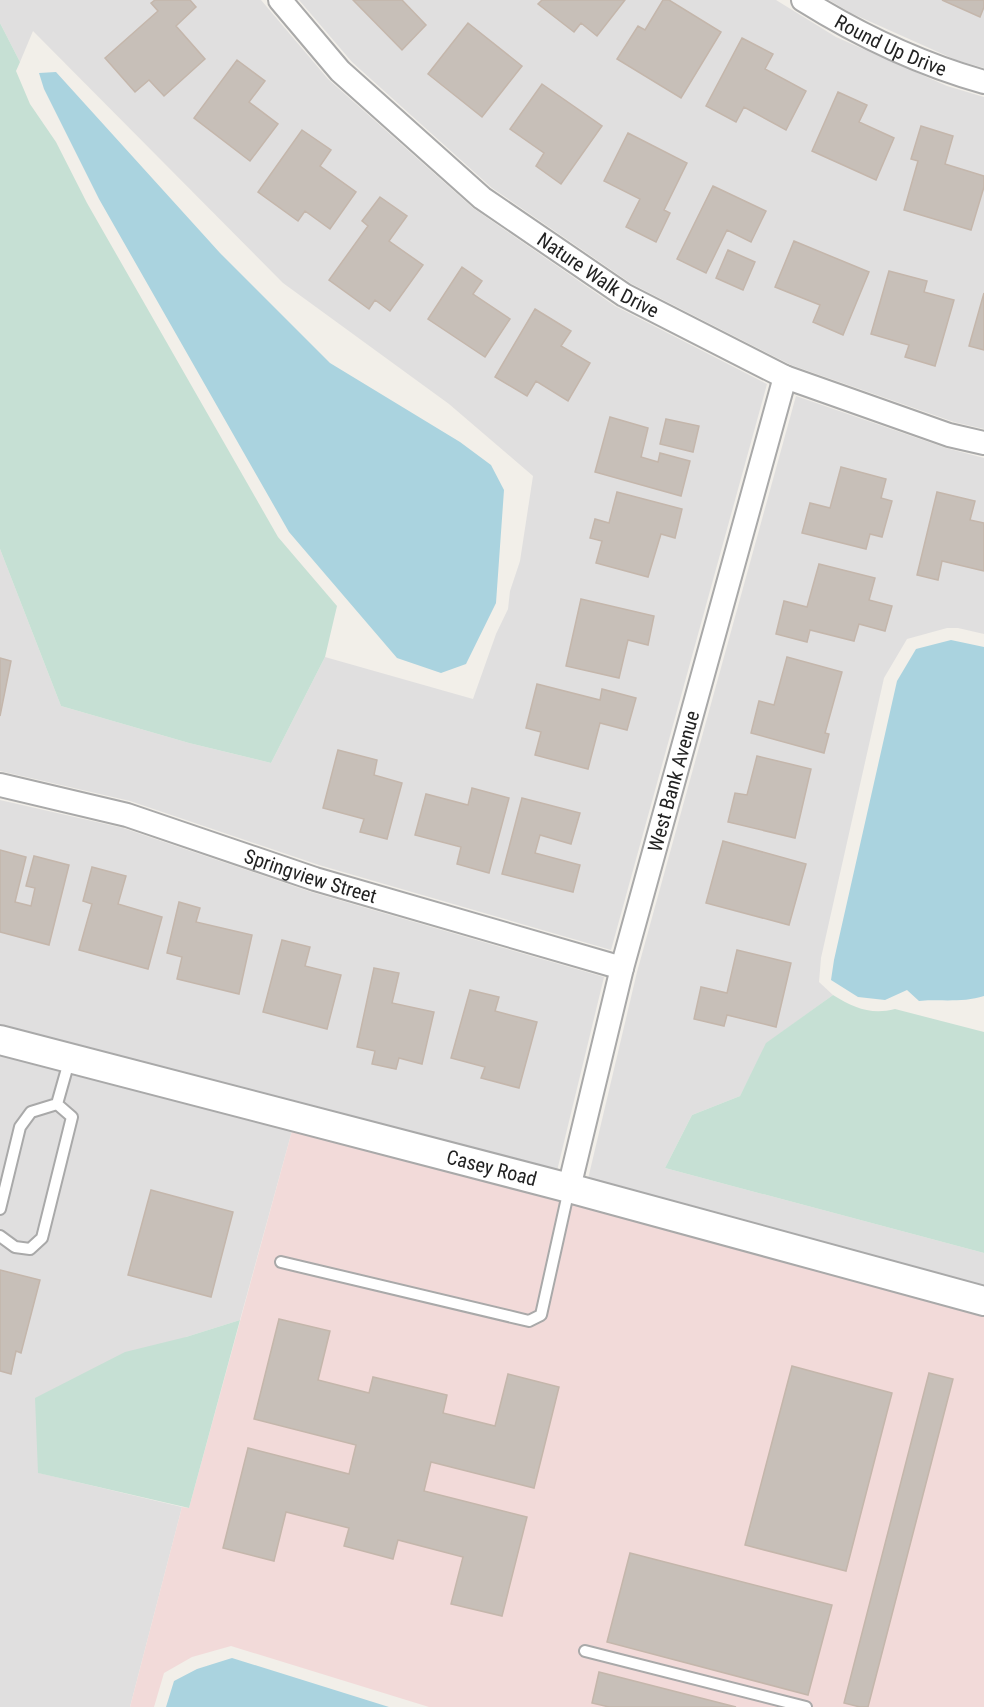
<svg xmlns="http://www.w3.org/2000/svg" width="984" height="1707" viewBox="0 0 984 1707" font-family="'Roboto Condensed',sans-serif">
	<rect width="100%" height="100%" fill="#f2efe9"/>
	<!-- residential -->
	<path fill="#e0dfdf" d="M0,0h261l67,79 145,129 142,98 152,78 -156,566 -292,-85 -189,-64 -130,-30v-222l61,157 128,37 82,20 54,-106 148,42 23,-65 12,-25 2,-18 10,-30 13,-85 -84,-72 -166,-121 -250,-252 -13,31 -20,-39z
		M299,0h477l60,37 111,49 37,11v332l-30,-7 -163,-57 -159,-81 -140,-96 -140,-126z
		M829,0h155v68l-28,-8 -105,-47z
		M796,396l150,52 38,10v176l-26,-6h-11l-40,11 -23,39 -63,280 -2,24 14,13 -66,48 -27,53 -48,19 -27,53 319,85v34l-396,-108 49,-207z
		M0,800l123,28 188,64 293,85 -47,194 -557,-145z
		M0,1054l292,77 -52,189 -54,17 -147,136 143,34 -52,200h-130z"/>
	<!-- commercial -->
	<path fill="#f2dad9" d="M292,1131l274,71 418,113v392h-555l-198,-61 -39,11 -28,16 -10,34h-24l52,-200 7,1z"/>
	<!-- wetland -->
	<path fill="#c6e0d4" d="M0,23l20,39 -4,9 14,33 26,38 31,61 191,334 59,69 -12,51 -54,106 -82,-20 -128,-37 -61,-157z
		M833,995c21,13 38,20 62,14l89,23v221l-319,-85 27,-53 48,-19 26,-53z
		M240,1320l-51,188 -151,-35 -3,-75 90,-46 61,-15z"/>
	<!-- water -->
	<path fill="#aad3df" d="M56,72l164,181 110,110 130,79 31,23 13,25 -8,113 -30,61 -25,9 -44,-15 -108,-126 -190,-333 -55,-110 -5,-16z
		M951,640l33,7v349c-21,7 -43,3 -65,5l-12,-11 -22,10 -27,-3 -27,-17 3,-20 63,-279 19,-32z
		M232,1658l157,49h-223l8,-26 23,-12z"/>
	<!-- building -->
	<path fill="#c7bfb8" stroke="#c4b6ab" stroke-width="1.5" d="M155,0h35l6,7 -20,19 29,33 -41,37 -15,-16 -14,12 -30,-34 53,-47 -7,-8z
		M353,0h49l24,25 -24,25z
		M542,0h83l-28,36 -16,-13 -7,9 -36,-28z
		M663,0h6l52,32 -40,66 -64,-39 21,-33 7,4z
		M942,0h42v7l-4,10z
		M468,23l54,43 -40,51 -54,-43z
		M742,38l31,16 -8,15 41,22 -20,39 -42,-23 -8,15 -30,-16z
		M237,60l28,21 -16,21 29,22 -28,37 -56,-43z
		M542,84l60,42 -41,58 -25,-18 8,-13 -34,-24z
		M838,92l29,13 -8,17 35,16 -18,42 -64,-29z
		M921,126l32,10 -8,28 39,12v11l-13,43 -67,-20 14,-49 -7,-2z
		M302,130l29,20 -11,16 36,26 -26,37 -25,-18 -7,10 -40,-29z
		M628,133l59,30 -23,47 6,3 -14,29 -30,-15 14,-28 -36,-18z
		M713,186l53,25 -15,31 -24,-12 -21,43 -29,-14z
		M380,197l27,19 -18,25 34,24 -33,46 -15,-11 -6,9 -40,-29 39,-54 -6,-5z
		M794,241l75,31 -26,63 -30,-13 7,-17 -45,-18z
		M728,250l27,12 -12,28 -27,-12z
		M462,267l20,14 -9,13 37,25 -25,38 -57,-38z
		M889,271l38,10 -3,11 30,8 -19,66 -30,-9 4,-12 -38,-11z
		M984,293v57l-15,-4z
		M535,309l36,22 -10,15 29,17 -22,38 -32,-20 -9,15 -32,-19z
		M610,417l38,11 -7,29 17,5 2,-9 30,8 -9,35 -86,-24z
		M666,419l33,7 -6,26 -33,-8z
		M841,467l45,12 -5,19 11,3 -10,36 -12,-3 -4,15 -64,-16 8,-30 20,5z
		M617,492l65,17 -7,29 -14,-4 -13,43 -52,-14 6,-22 -12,-3 5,-19 14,4z
		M937,492l38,9 -5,19 14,3v48l-42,-10 -4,19 -21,-5z
		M819,564l56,14 -6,22 23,6 -7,25 -26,-7 -5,17 -44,-11 -3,12 -31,-8 8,-33 23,6z
		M581,599l73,17 -6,29 -20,-5 -9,38 -53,-12z
		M787,657l55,15 -17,61 4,1 -5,19 -73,-20 8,-32 15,4z
		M0,658l11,3 -11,55z
		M537,684l63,16 2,-11 34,9 -9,32 -27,-7 -12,46 -53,-14 6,-23 -15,-4z
		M338,750l39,10 -3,15 28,8 -15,56 -27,-7 4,-13 -41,-11z
		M757,756l54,13 -16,69 -67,-16 7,-29 12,2z
		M472,788l37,10 -20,75 -32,-9 4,-17 -46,-12 11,-41 42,11z
		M522,798l58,15 -9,31 -31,-9 -5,18 45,12 -7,27 -71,-18z
		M723,841l83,23 -17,61 -83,-22z
		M0,850l26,7 -11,45 16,4 4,-18 -9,-2 8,-30 35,9 -20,80 -49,-13z
		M92,867l34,9 -8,28 44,13 -14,52 -69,-19 13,-46 -9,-3z
		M179,902l21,6 -4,14 56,13 -13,59 -62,-15 5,-22 -15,-4z
		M282,940l28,7 -5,19 36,9 -14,54 -64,-17z
		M737,950l54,13 -15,64 -49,-12 -3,11 -30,-7 7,-32 26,6z
		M374,968l25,5 -7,30 42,9 -12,52 -23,-6 -3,11 -24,-5 3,-13 -18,-4z
		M470,990l29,7 -4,14 42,11 -18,66 -38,-10 4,-11 -34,-9z
		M151,1190l82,22 -22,85 -83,-22z
		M0,1270l40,10 -19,73 -5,-2 -5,23 -11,-3z
		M279,1319l51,12 -12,49 51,13 4,-16 74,18 -4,18 52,13 13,-52 51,13 -25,101 -103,-26 -7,29 103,26 -25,99 -51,-12 12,-47 -65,-17 -5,19 -49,-13 5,-18 -63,-16 -12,49 -51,-13 25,-100 101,26 7,-29 -102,-26z
		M792,1366l100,27 -46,178 -101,-26z
		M929,1373l24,6 -85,328h-8l-16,-4z
		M630,1553l202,52 -24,90 -201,-53z
		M599,1672l137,35h-127l-17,-4z"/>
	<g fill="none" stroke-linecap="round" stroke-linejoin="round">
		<defs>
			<path id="service" d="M57,1104l13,-46
				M0,1209l20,-82 11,-15 26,-8
				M0,1236l15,11 15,2 12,-11 30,-121 -15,-13
				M281,1262l248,59 12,-6 28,-126
				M585,1651l221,56"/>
			<g id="minor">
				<path id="s1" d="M280,0l60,71 142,127 142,97 161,82 164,58 35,8"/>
				<path id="s2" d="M803,0c56,35 117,64 181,82"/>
				<path id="s3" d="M0,785l127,30 188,64 307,89"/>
				<path id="s4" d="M569,1188l53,-220 163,-591"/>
			</g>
			<g id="tertiary">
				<path id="s5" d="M0,1040l569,148 415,113"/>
			</g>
		</defs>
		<!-- service casing -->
		<use href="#service" stroke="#a9a9a9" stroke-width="14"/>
		<!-- minor casing -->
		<use href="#minor" stroke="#a9a9a9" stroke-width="26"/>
		<!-- tertiary casing -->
		<use href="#tertiary" stroke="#a9a9a9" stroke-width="32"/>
		<!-- service -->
		<use href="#service" stroke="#fff" stroke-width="10"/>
		<!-- minor -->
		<use href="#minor" stroke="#fff" stroke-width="22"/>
		<!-- tertiary -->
		<use href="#tertiary" stroke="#fff" stroke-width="28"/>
	</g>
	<g text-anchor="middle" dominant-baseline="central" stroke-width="5" stroke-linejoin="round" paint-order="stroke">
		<!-- street labels -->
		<g font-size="20" fill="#222" stroke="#fff">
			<text stroke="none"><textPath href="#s2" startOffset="99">Round Up Drive</textPath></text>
			<text stroke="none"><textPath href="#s1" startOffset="423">Nature Walk Drive</textPath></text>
			<text stroke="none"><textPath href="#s4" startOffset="420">West Bank Avenue</textPath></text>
			<text stroke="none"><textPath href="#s3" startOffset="324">Springview Street</textPath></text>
			<text stroke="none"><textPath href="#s5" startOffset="508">Casey Road</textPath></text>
		</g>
	</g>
</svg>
